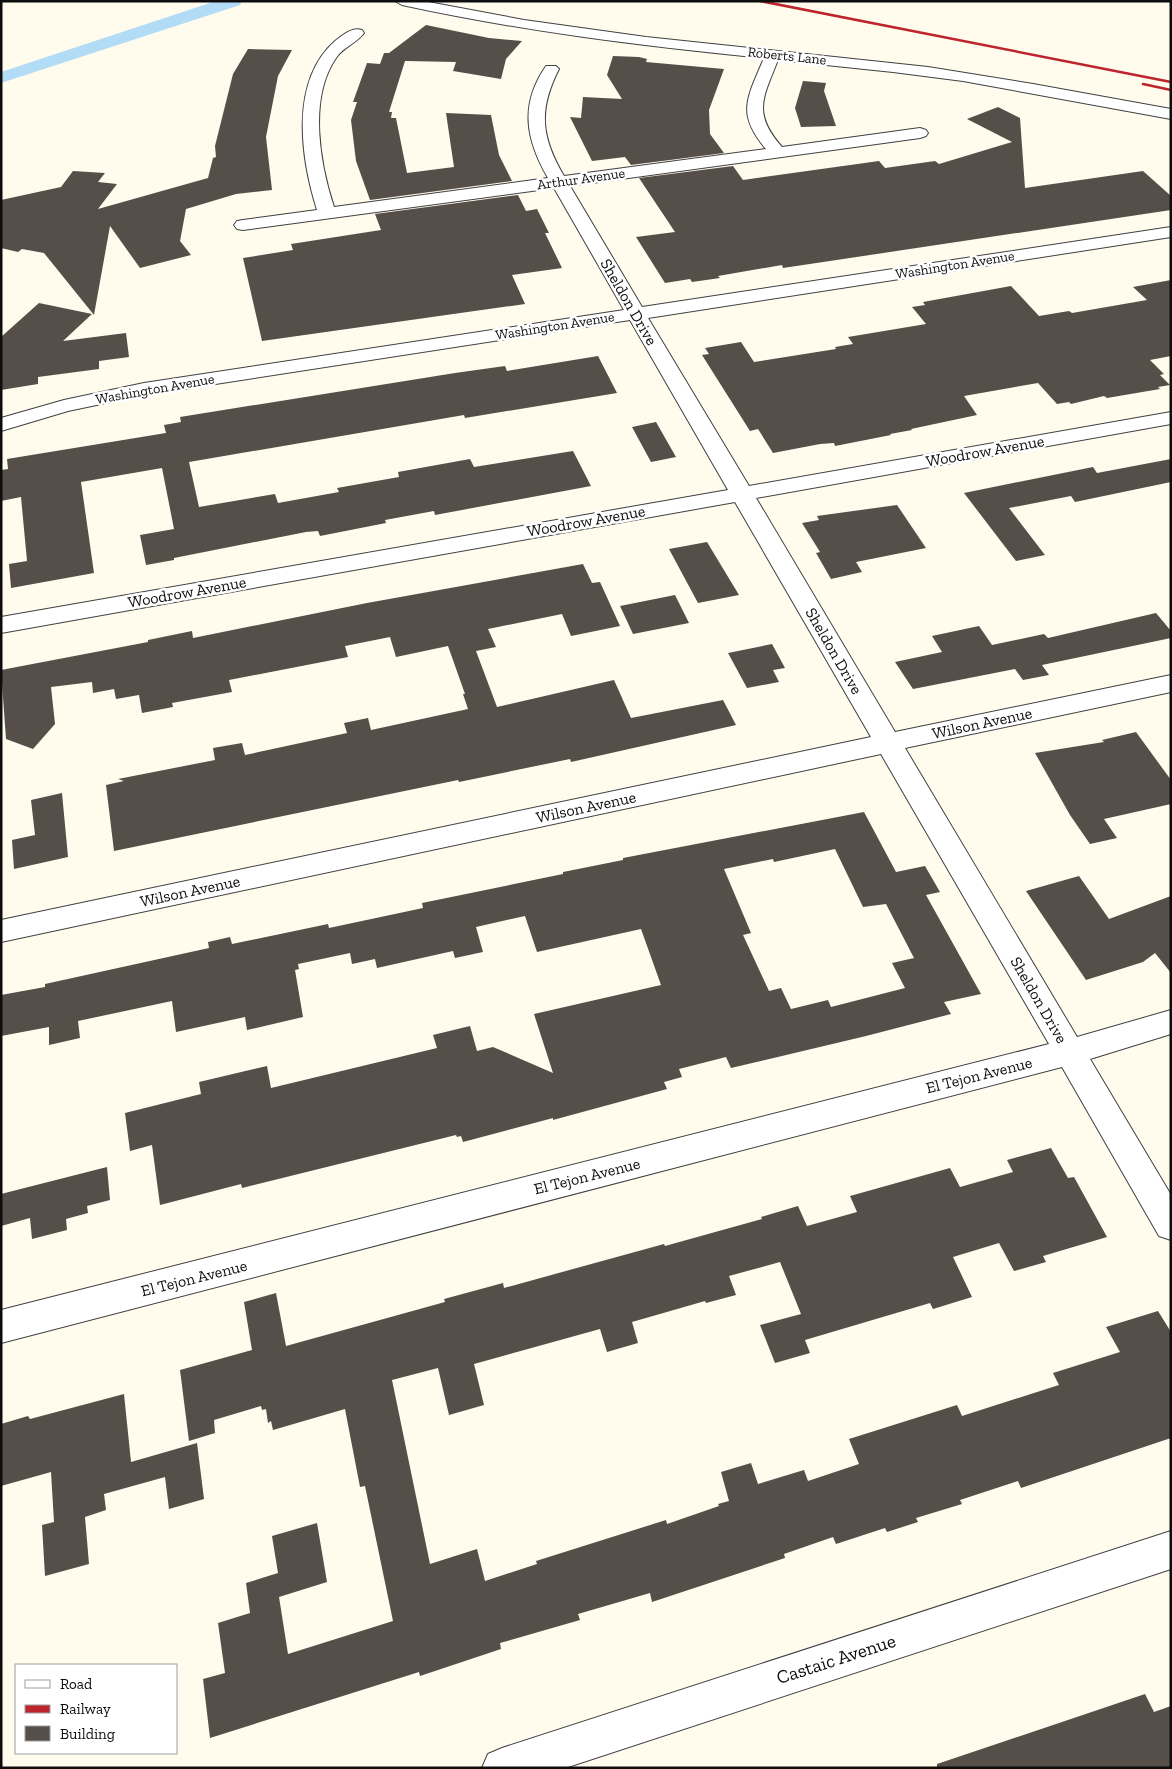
<svg xmlns="http://www.w3.org/2000/svg" width="1172" height="1769" viewBox="0 0 1172 1769" font-family="'Zilla Slab',serif">
	<rect width="100%" height="100%" fill="#fffbed"/>
	<g fill="none" stroke-linecap="round" stroke-linejoin="round">
		<!-- canal -->
		<path fill="#b2dcf6" fill-rule="evenodd" d="M216,1h26l-2,4 -239,78v-11z"/>
	</g>
	<!-- building -->
	<path fill="#564e49" fill-rule="evenodd" d="M426,25l63,13 33,3 -16,18 -5,20 -48,-8 3,-9 -51,-1 -16,51h3l-1,6h5l11,55 47,-6 -8,-54 45,2 8,40 13,26 -142,19 -14,-39 -5,-41 6,-18h-4l14,-39 13,1 4,-11h5z
		M248,49l44,1 -14,26 -12,61 6,53 -36,4 -50,15 -6,32 11,14 -51,13 -30,-42 -16,89 -50,-62 -22,-4 -4,3 -17,-4v-48l60,-13 12,-16 32,2 -7,9 19,2 -19,25 110,-31 5,-20 3,-1 -1,-11 18,-72z
		M613,56l26,1 8,2 -1,3 78,7 -15,41 1,24 14,19 -93,12 -6,-8 -33,4 -22,-44 11,1 2,-21 39,2 -15,-24z
		M803,81l23,2 -2,8 12,35 -35,1 -6,-19z
		M998,107l22,11 5,70 118,-17 28,25v14l-388,58 -1,-3 -64,11 2,2 -28,4 -2,-3 -25,4 -29,-46 39,-5 -36,-54 94,-12 10,14 136,-19 6,7 50,-7 4,3 73,-22 -45,-23z
		M518,195l8,16 11,-2 12,24h-4l17,35 -50,7 13,29 -263,37 -19,-83 50,-8 -2,-6 90,-14 -6,-16z
		M1171,280v76l-21,4 14,14 -4,1 10,10 -12,2 2,2 -53,9 -3,-2 -33,8 -2,-2 -12,2 -19,-21 -74,13 13,19 -66,14 1,1 -22,4 1,1 -56,11 -1,-3 -14,1 -47,9 -15,-24 -8,2 -48,-76 7,-1 -4,-6 36,-6 13,20 82,-13 -1,-2 18,-3 -5,-7 78,-13 -14,-17 13,-2 -2,-3 88,-16 28,30 30,-5 3,2 75,-13 -14,-13z
		M39,303l53,11 -29,27 63,-8 3,24 -30,4v8l-61,8v7l-37,6v-53z
		M598,356l19,37 -152,25 -1,-3 -275,47 10,45 76,-13 3,9 61,-11 -2,-4 62,-11 -1,-5 72,-13 4,8 99,-16 18,35 -156,29 -1,-4 -49,9 1,3 -66,13 -2,-5 -12,1 -132,26v2l-28,5 -6,-30 34,-6 -12,-61 -58,10 -23,4 13,91 -83,15 -2,-24 18,-3 -6,-64 -20,4v-31l7,-1 -1,-10 159,-26 -2,-8 17,-3 -1,-5 275,-44 50,-7 2,5z
		M656,422l20,35 -25,5 -19,-35z
		M1171,459v23l-96,20 -4,-6 -62,12 36,47 -29,6 -52,-68 129,-26 4,6z
		M897,505l29,43 -70,14 6,10 -31,7 -15,-26 4,-1 -18,-29 17,-3 -2,-4z
		M707,542l32,53 -41,8 -29,-54z
		M583,564l9,19 8,-1 20,44 -49,10 -9,-22 -74,15 8,18 -20,4 21,56 117,-27 17,38 92,-18 13,25 -165,37 -1,-3 -111,23 -1,-2 -344,71 -8,-66 18,-4 -6,-2 97,-19 -2,-12 29,-5 3,12 102,-22 -3,-10 24,-5 3,12 97,-21 -5,-15h2l-17,-48 -52,11 -6,-20 -45,9 3,11 -119,23 3,12 -60,11 1,4 -31,6 -3,-18 -23,4 -2,-10 -21,4 -1,-11 -41,5 4,37 -22,25 -27,-10 -5,-69 147,-28v-2l44,-9 1,7 174,-35z
		M675,595l14,28 -56,11 -13,-28z
		M1156,613l15,18v7l-129,27 7,10 -26,5 -8,-11 -102,20 -18,-27 47,-10 -10,-16 47,-10 13,19 52,-11 4,4z
		M772,644l13,24 -12,2 6,12 -32,6 -19,-35z
		M1136,732l35,48v24l-67,15 13,19 -27,6 -20,-29 -35,-62 69,-11 -2,-2z
		M62,793l6,64 -54,12 -2,-29 23,-5 -4,-35z
		M864,812l32,60 29,-6 15,26 -14,3 55,99 -37,8 7,12 -85,22 -135,32 -5,-11 -47,12 3,8 -18,5 3,7 -114,31v-2l-90,24 -2,-6 -4,1 -1,-2 -214,53 -1,-4 -81,21 -8,-60 -22,6 -5,-38 76,-19 -2,-12 68,-16 4,22 166,-40 -4,-13 37,-9 7,25 16,-4 60,26 -19,-59 127,-29 -20,-56 -104,23 -12,-36 -49,11 7,25 -28,6 -2,-7 -76,17 -2,-9 -23,5 -2,-11 -52,11 1,5 -4,1 8,47 -56,13 -2,-13 -69,15 -4,-31 -94,20 2,17 -31,7v-18l-48,9v-41l44,-8v-3l164,-36 -1,-6 22,-5 2,7 96,-20 1,4 94,-20 -1,-5 141,-29v-2l60,-12v-2zM835,849l28,58 23,-3 28,54 -22,5 13,25 -74,19 -3,-7 -37,9 -10,-21 -12,3 -26,-56 8,-2 -27,-64 49,-10 1,3z
		M1079,876l30,43 62,-23v77l-16,-20 -12,9 -57,18 -60,-89z
		M1051,1148l17,30 6,-1 33,60 -64,19 3,6 -32,9 -15,-28 -46,14 19,40 -39,12 -3,-6 -125,37 5,13 -35,10 -15,-38 41,-11 -21,-52 -51,14 7,19 -30,8 -1,-2 -73,21 6,21 -31,9 -7,-23 -126,35 10,41 -35,10 -11,-47 -46,12 38,184 47,-15 8,32 52,-17 -1,-3 130,-41 1,4 52,-18 -1,-2 11,-3 -8,-29 30,-9 7,21 46,-14 4,11 51,-17 -10,-25 108,-34 5,11 97,-31 -6,-12 67,-21 -14,-25 52,-16 13,21v106l-150,50 -3,-7 -58,19 2,4 -46,14 2,4 -31,10 -2,-4 -49,16 -3,-7 -49,17 1,4 -133,44 -2,-9 -72,21 2,6 -80,23 1,6 -81,27 -1,-4 -209,66 -7,-59 22,-6 -7,-50 32,-10 -4,-30 32,-10 -6,-37 45,-13 10,59 -48,15 9,57 105,-33 -28,-135 -5,1 -15,-78 -72,21 -2,-9 -3,2 -2,-14 -4,1 -1,-4 -47,14 1,13 -26,8 -9,-71 72,-20 -8,-48 32,-9 10,53 159,-44 -1,-3 59,-16 1,5 160,-44 1,2 97,-27 -1,-2 37,-11 9,20 50,-14 -7,-16 100,-28 10,19 53,-15 -6,-12z
		M107,1167l3,33 -23,6 1,7 -22,6 1,11 -35,9 -2,-21 -29,8v-32z
		M124,1394l7,68 66,-19 7,56 -35,10 -4,-32 -61,17 2,16 -21,7 4,47 -44,12 -3,-51 12,-3 -3,-50 -50,14v-62l27,-8 2,3z
		M1145,1694l9,18 17,-6v62h-234v-4z"/>
	<g fill="none" stroke-linecap="round" stroke-linejoin="round">
		<defs>
			<path id="minor" d="M395,1h28l101,19 122,17 282,30 105,17 138,25v10l-208,-38 -70,-9 -115,-12c-15,38 -26,53 4,87l138,-19 6,2 2,3 -2,3 -6,2 -350,48 72,121 529,-80v10l-523,81 101,168 422,-74v12l-415,74 139,234 276,-57v17l-266,56 172,289 94,-27v24l-81,25 81,136v45l-12,-4 -97,-169 -1061,276v-33l1048,-266 -168,-290 -880,188v-22l870,-183 -136,-235 -734,131v-16l727,-127 -98,-170 -486,75 -76,16 -67,20v-13l63,-18 80,-17 480,-73 -70,-122 -311,42 -6,-1 -3,-4 3,-4 6,-1 74,-10c-16,-51 -28,-128 18,-169 8,-6 17,-14 27,-11l2,3c-7,10 -21,14 -28,25 -28,41 -16,106 -2,149l214,-29c-22,-38 -29,-73 -2,-112h10l3,3c-21,41 -18,68 5,107l202,-27c-31,-36 -18,-52 -2,-91 -122,-12 -242,-27 -362,-53z
				M1171,1531v38l-606,199h-83l6,-14 14,-6z"/>
		</defs>
		<!-- minor casing -->
		<use href="#minor" stroke="#404040" stroke-width="2"/>
		<!-- minor -->
		<use href="#minor" fill="#fff" fill-rule="evenodd"/>
		<!-- rail -->
		<path stroke="#bd242b" stroke-width="2.5" d="M760,1l411,81
			M1143,84l28,6"/>
	</g>
	<g text-anchor="middle" dominant-baseline="central" stroke-width="5" stroke-linejoin="round" paint-order="stroke">
		<!-- far-street labels -->
		<g font-size="14" fill="#0d0d0d" stroke="#fff">
			<text transform="translate(787 56) rotate(6)">Roberts Lane</text>
			<text transform="translate(581 179) rotate(-8)">Arthur Avenue</text>
			<text transform="translate(955 265) rotate(-9)">Washington Avenue</text>
			<text transform="translate(555 326) rotate(-9)">Washington Avenue</text>
			<text transform="translate(155 389) rotate(-10)">Washington Avenue</text>
		</g>
		<!-- street labels -->
		<g font-size="16" fill="#0d0d0d" stroke="#fff">
			<text transform="translate(629 302) rotate(60)">Sheldon Drive</text>
			<text transform="translate(985 451) rotate(-10)">Woodrow Avenue</text>
			<text transform="translate(586 521) rotate(-10)">Woodrow Avenue</text>
			<text transform="translate(187 592) rotate(-10)">Woodrow Avenue</text>
			<text transform="translate(834 651) rotate(60)">Sheldon Drive</text>
			<text transform="translate(982 723) rotate(-12)">Wilson Avenue</text>
			<text transform="translate(586 807) rotate(-12)">Wilson Avenue</text>
			<text transform="translate(190 891) rotate(-12)">Wilson Avenue</text>
			<text transform="translate(1039 1000) rotate(60)">Sheldon Drive</text>
			<text transform="translate(979 1075) rotate(-14)">El Tejon Avenue</text>
			<text transform="translate(587 1176) rotate(-14)">El Tejon Avenue</text>
			<text transform="translate(194 1278) rotate(-14)">El Tejon Avenue</text>
		</g>
		<!-- near-street labels -->
		<g font-size="19" fill="#0d0d0d" stroke="#fff">
			<text transform="translate(836 1659) rotate(-18)">Castaic Avenue</text>
		</g>
	</g>
	<!-- border -->
	<rect width="1172" height="1769" fill="none" stroke="#0d0d0d" stroke-width="5"/>
	<!-- legend -->
	<rect x="15" y="1664" width="162" height="90" fill="#ffffff" stroke="#9e9e9e"/>
	<rect x="25" y="1680" width="25" height="8" fill="#ffffff" stroke="#9e9e9e"/>
	<text x="60" y="1689" font-size="15" fill="#0d0d0d">Road</text>
	<rect x="25" y="1705" width="25" height="8" fill="#bd242b" stroke="#9e9e9e"/>
	<text x="60" y="1714" font-size="15" fill="#0d0d0d">Railway</text>
	<rect x="25" y="1726" width="25" height="15" fill="#564e49" stroke="#9e9e9e"/>
	<text x="60" y="1739" font-size="15" fill="#0d0d0d">Building</text>
</svg>
